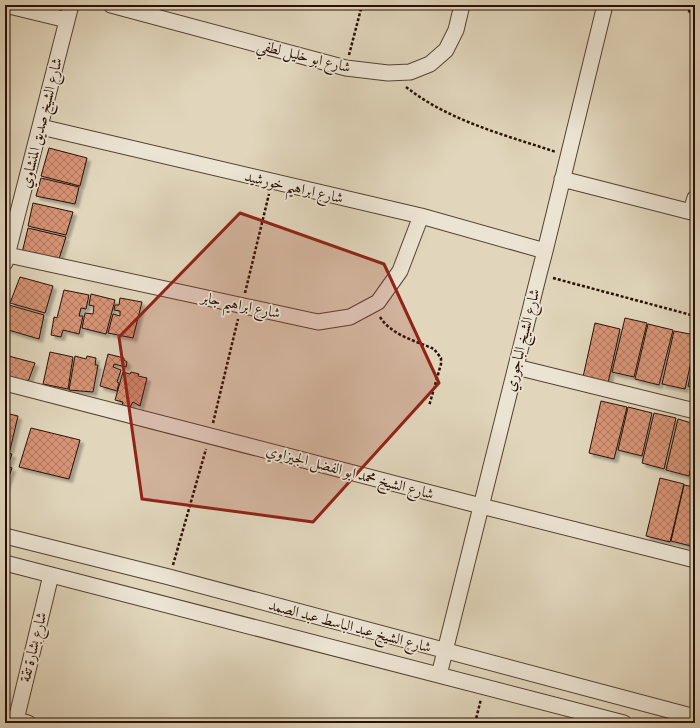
<svg xmlns="http://www.w3.org/2000/svg" width="700" height="728" viewBox="0 0 700 728" font-family="Alegreya,Amiri,serif">
	<defs>
		<pattern id="building-cross-hatch" width="8" height="8" patternUnits="userSpaceOnUse"><rect width="8" height="8" fill="#d79475"/><path d="M0 0l8 8M0 8l8-8" fill="none" stroke="#ae775e"/></pattern>
		<filter id="shadow"><feDropShadow dx="3.5" dy="3.5" stdDeviation="1" flood-color="#0004"/></filter>
	</defs>
	<rect width="100%" height="100%" fill="#e1d6bc"/>
	<filter id="stains"><feTurbulence type="fractalNoise" baseFrequency=".005" numOctaves="4"/><feColorMatrix values="0 0 0 0 .2 0 0 0 0 .09 0 0 0 0 .02 0 0 0 .5 -.17"/></filter>
	<radialGradient id="worn" r=".72"><stop offset=".6" stop-color="#630" stop-opacity="0"/><stop offset="1" stop-color="#630" stop-opacity=".3"/></radialGradient>
	<!-- building -->
	<path fill="url(#building-cross-hatch)" stroke="#280f05" filter="url(#shadow)" d="M49,148l38,10 -7,28 -39,-10z
		M41,178l38,9 -4,17 -39,-8z
		M33,203l40,9 -7,23 -38,-9z
		M28,228l38,9 -8,25 -36,-9z
		M20,277l33,9 -8,27 -35,-10z
		M64,290l25,5 -3,14 -5,-1 -2,8h4l-4,18 -16,-4 -2,7 -10,-2 3,-18 3,1z
		M91,294l24,6 -9,34 -24,-6 3,-15 8,1 1,-8 -5,-1z
		M120,298l22,4 -9,36 -25,-5 5,-19 7,2v-5l-6,-1 1,-5h4z
		M9,305l35,10 -5,24 -34,-10v-9z
		M625,318l22,5 -13,54 -22,-5z
		M595,323l25,6 -12,54 -25,-6z
		M648,324l25,6 -14,55 -24,-6z
		M674,331l21,4v9l-10,45 -23,-5z
		M50,352l23,5 -5,32 -25,-5z
		M108,354l16,4v2l3,2 -1,5 -12,-3 -1,3 8,3 -4,12 2,1 -2,8 -17,-5z
		M5,355l30,8 -9,24 -21,-6z
		M75,356l11,3 1,-3 9,2 -1,7h3l-5,27 -24,-2z
		M695,356v32l-7,-2z
		M123,372l7,2 1,-2 8,2 -1,2 9,2 -7,28 -7,-4 -3,5 -8,-2 1,-3 -8,-2z
		M601,401l26,6 -13,52 -25,-6z
		M628,407l24,6 -10,43 -24,-6z
		M5,413l13,3 -8,34 -5,-1z
		M654,413l22,5 -12,51 -22,-6z
		M678,419l17,5v26l-6,26 -23,-6z
		M31,428l49,12 -11,39 -50,-12z
		M5,452l7,2 -7,19z
		M695,453v19l-5,-1z
		M9,467l3,1 -7,20v-12z
		M660,478l24,6 -14,58 -24,-6z
		M684,485l11,2v60l-24,-6z"/>
	<g fill="none" stroke-linecap="round" stroke-linejoin="round">
		<defs>
			<path id="minor" d="M5,5l62,15
				M111,5l235,63 42,5 22,-1 20,-8 16,-14 10,-20 6,-25
				M41,127l380,89 124,35
				M562,179l133,34
				M691,211l4,-13
				M8,255l310,67 32,-5 28,-15 22,-31 21,-55
				M5,263l66,-258
				M516,367l179,44
				M5,383l476,123 214,54
				M5,536l164,41 526,140
				M5,563l619,160
				M439,675l100,-401 6,-23 60,-246
				M5,717l23,6
				M16,720l35,-145"/>
		</defs>
		<!-- minor casing -->
		<use href="#minor" stroke="#564133" stroke-width="17"/>
		<!-- path -->
		<path stroke="#280f05" stroke-width="2.5" stroke-dasharray="3 2" stroke-linecap="butt" d="M688,11l7,2
			M349,55l13,-50
			M406,87c43,34 99,48 150,65
			M553,278l142,38
			M245,293l24,-99
			M380,317c11,18 36,24 54,32l7,9v6l-12,42
			M213,423l25,-104
			M173,565l33,-116
			M475,723l6,-24"/>
		<!-- minor -->
		<use href="#minor" stroke="#ece4d3" stroke-width="15"/>
	</g>
	<!-- marked area -->
	<path fill="#8f2418" fill-opacity="0.2" stroke="#8f2418" stroke-width="3" stroke-linejoin="round" d="M240,213l144,51 55,119 -126,139 -171,-23 -23,-162z"/>
	<g text-anchor="middle" dominant-baseline="central" stroke-width="3.5" stroke-linejoin="round" paint-order="stroke">
		<!-- street labels -->
		<g font-size="15" fill="#280f05" stroke="#ece4d3">
			<text transform="translate(304 56) rotate(14)">شارع ابو خليل لطفي</text>
			<text transform="translate(41 123) rotate(-76)">شارع الشيخ صديق المنشاوي</text>
			<text transform="translate(294 187) rotate(13)">شارع ابراهيم خورشيد</text>
			<text transform="translate(241 305) rotate(12)">شارع ابراهيم جابر</text>
			<text transform="translate(522 340) rotate(-76)">شارع الشيخ الباجوري</text>
			<text transform="translate(350 472) rotate(15)">شارع الشيخ محمد ابو الفضل الجيزاوي</text>
			<text transform="translate(350 626) rotate(15)">شارع الشيخ عبد الباسط عبد الصمد</text>
			<text transform="translate(33 647) rotate(-76)">شارع بشارة تقة</text>
		</g>
	</g>
	<!-- margin -->
	<rect width="700" height="728" fill="none" stroke="#e1d6bc" stroke-width="20"/>
	<rect x="6" y="6" width="688" height="716" fill="none" stroke="#280f05" stroke-width="2"/>
	<rect x="10" y="10" width="680" height="708" fill="none" stroke="#280f05"/>
	<rect width="100%" height="100%" filter="url(#stains)"/>
	<rect width="100%" height="100%" fill="url(#worn)"/>
</svg>
